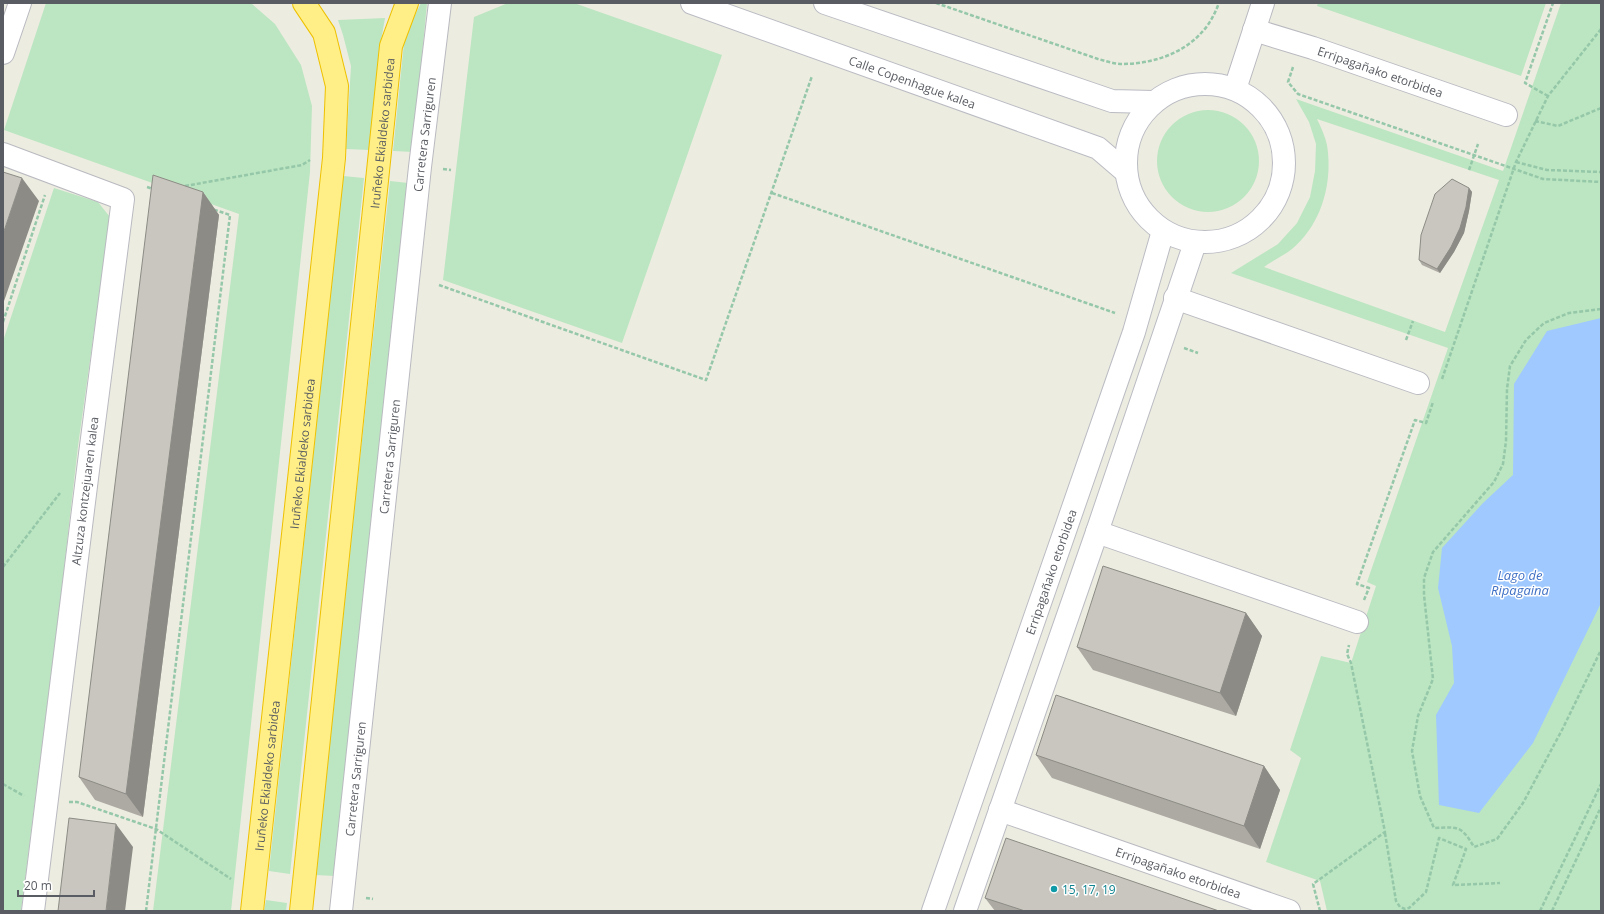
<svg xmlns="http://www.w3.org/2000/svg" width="1604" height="914" viewBox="0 0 1604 914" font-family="'Open Sans',sans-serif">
	<rect width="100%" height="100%" fill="#edece1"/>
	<!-- green -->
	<path fill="#bce6c1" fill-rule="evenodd" d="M46,3h205l24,21 26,41 11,41 -2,66 -79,739h-78l86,-697 -235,-84z
		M421,3h6l-14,149 -20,-1 11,-108 8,-22z
		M508,3h66l148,52 -100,288 -179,-63 31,-263z
		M1318,3h228l-25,73 -204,-70z
		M1561,3h40v908h-274l-7,-30 -54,-19 35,-104 -11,-8 31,-94 30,7 25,-77 -9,-4 81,-234 -217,-75 47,-29 19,-21 13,-26 5,-26 1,-27 -7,-22 -13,-23 207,72zM1317,119l182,61 -54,152 -181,-65c8,-6 19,-11 28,-18 30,-25 41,-67 35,-104 -2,-9 -6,-18 -10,-26z
		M385,18l-6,34 -10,98 -23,-1 5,-83 -8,-31 -5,-15z
		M1157 161a51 51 0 1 1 102 0a51 51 0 1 1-102 0Z
		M343,176l21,2 -74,696 -21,-3z
		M390,181l18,2 -73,693 -20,-1z
		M54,188l44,14 12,15 -32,229 -18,158 -39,307h-18v-570z
		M266,900l21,3 -1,8h-22z"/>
	<!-- water -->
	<path fill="#9fc9ff" d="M1601,318v285l-68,140 -54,70 -40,-8 -3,-90 18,-32 -2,-37 -14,-58 4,-40 41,-45 30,-28 1,-91 33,-53z"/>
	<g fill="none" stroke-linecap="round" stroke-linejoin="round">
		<defs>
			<g id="street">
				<path id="s1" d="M1254,30l59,18 193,67"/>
				<path d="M3,53l17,-50"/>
				<path d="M1235,89l28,-86"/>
				<path d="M3,154l120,45 -33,255 -57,457"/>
				<path d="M1175,298l243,85"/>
				<path d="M1097,532l260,90"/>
				<path id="s2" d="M1000,810l289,101"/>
				<path id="s3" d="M341,911l79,-744 20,-164"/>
			</g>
			<g id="secondary">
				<path id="s4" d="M692,3l406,145 28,24"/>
				<path d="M825,3l287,98 41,1"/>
				<circle cx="1205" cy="163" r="79"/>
				<path id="s5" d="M933,911l201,-579 29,-101"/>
				<path d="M965,911l132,-379 98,-289"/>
			</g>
			<g id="highway">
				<path id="s6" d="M252,911l82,-753 3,-72 -13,-53 -20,-30"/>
				<path id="s7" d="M301,911l90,-865 16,-43"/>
			</g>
		</defs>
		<!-- street casing -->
		<use href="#street" stroke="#b9bac0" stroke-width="24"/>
		<!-- secondary casing -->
		<use href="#secondary" stroke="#babcc3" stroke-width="24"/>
		<!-- highway casing -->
		<use href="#highway" stroke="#eec100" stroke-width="24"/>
		<!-- path -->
		<path stroke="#95c7a9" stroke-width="2.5" stroke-dasharray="4 2" stroke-linecap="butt" d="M936,3l162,56c8,2 17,5 24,5 29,0 61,-10 80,-32 8,-8 13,-19 17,-29
			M1293,67l-5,15 10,12 245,85 58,3
			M1548,96l-23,-13 28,-80
			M1535,121l23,5 43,-18
			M1516,162l31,8 54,2
			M443,169l8,1
			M1469,170l9,-26
			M185,186l117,-21 8,-5
			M147,187l6,2
			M772,193l343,120
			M439,285l267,95 106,-304
			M1601,309l-32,4 -25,10 -18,17 -16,26 -3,23 -1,52 -3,23 -9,18 -61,70 -9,26v17l9,84 -15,37 -6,35 8,45 14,32c24,-1 27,-3 40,19l23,-8 26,-36 40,-75 38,-78
			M3,322l42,-127
			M1406,340l7,-19
			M1184,348l14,5
			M1442,379l74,-217 32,-66 53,-67
			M3,567l57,-74
			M1364,600l5,-12 -12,-4 58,-164 11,3 7,-21
			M3,784l21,12
			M69,802h8l79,27 75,50
			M1385,833l11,68 4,6 5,2 4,-1 17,-16 13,-54 27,11 -13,36 47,-2
			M366,898l7,1
			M146,911l84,-696 -18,-6
			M1320,911l-7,-27 72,-52 -34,-169 -4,-9 2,-9
			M1540,911l61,-127
			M1552,911l49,-104"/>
		<!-- street -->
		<use href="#street" stroke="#fff" stroke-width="22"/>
		<!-- secondary -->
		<use href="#secondary" stroke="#fff" stroke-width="22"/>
		<!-- highway -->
		<use href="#highway" stroke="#ffef86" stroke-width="22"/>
	</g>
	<!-- wall -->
	<path fill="#acaaa3" d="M1469,188l3,4 -3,19 -5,22 -10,19 -14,21 -18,-8 -3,-5z
		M203,192l16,23 -76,602 -48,-17 -16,-23z
		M1246,613l16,23 -26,80 -143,-46 -16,-23z
		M1036,755l228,11 16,24 -20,59 -208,-71z
		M985,898l234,13h-224z"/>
	<!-- shaded-wall -->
	<path fill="#8c8b85" d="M22,178l17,23 -36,103v-70z
		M1469,188l3,4 -3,19 -5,22 -10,19 -14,21 -3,-4z
		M203,192l16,23 -76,602 -17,-23z
		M1246,613l16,23 -26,80 -16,-23z
		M1264,766l16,24 -20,59 -16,-23z
		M116,824l17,23 -8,64h-19z"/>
	<!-- building -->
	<path fill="#c8c6be" stroke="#8c8b85" d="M3,172l19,6 -19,56z
		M153,175l50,17 -77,602 -47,-17z
		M1452,179l17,9 -3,19 -6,21 -9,19 -14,22 -18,-9 2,-25 14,-41z
		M1103,566l143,47 -26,80 -143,-46z
		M1056,695l208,71 -20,60 -208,-71z
		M69,818l47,6 -10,87h-48z
		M1006,838l213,73h-194l-40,-13z"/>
	<!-- markers -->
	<circle fill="#0f9aa8" stroke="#fff" stroke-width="1.5" cx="1054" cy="889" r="4"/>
	<g text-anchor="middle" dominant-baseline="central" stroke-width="3" stroke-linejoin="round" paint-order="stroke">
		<!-- street labels -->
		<g font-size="12" fill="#595c62" stroke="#fff">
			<text stroke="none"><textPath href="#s1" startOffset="133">Erripagañako etorbidea</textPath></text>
			<text stroke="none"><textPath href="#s4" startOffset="234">Calle Copenhague kalea</textPath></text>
			<text stroke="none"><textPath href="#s7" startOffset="782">Iruñeko Ekialdeko sarbidea</textPath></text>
			<text stroke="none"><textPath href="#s3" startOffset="781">Carretera Sarriguren</textPath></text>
			<text stroke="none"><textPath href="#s6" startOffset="460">Iruñeko Ekialdeko sarbidea</textPath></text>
			<text stroke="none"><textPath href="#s3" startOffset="457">Carretera Sarriguren</textPath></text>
			<text transform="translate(85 491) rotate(-83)">Altzuza kontzejuaren kalea</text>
			<text stroke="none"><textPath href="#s5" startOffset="359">Erripagañako etorbidea</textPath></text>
			<text stroke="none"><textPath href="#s6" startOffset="136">Iruñeko Ekialdeko sarbidea</textPath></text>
			<text stroke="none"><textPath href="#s3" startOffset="133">Carretera Sarriguren</textPath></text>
			<text stroke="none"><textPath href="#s2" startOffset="189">Erripagañako etorbidea</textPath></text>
		</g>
		<!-- culture labels -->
		<g font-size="12" fill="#0d838f" stroke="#fff" text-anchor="start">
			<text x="1062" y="889">15, 17, 19</text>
		</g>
		<!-- water labels -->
		<g font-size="13" font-style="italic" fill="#3f70c5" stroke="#fff">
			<text x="1520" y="575">Lago de<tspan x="1520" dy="15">Ripagaina</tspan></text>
		</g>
	</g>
	<!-- border -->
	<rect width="1604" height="914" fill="none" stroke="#595c62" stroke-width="8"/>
	<!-- scale -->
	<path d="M18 890v6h76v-6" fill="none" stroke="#595c62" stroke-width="2"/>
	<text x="24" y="890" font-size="12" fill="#595c62" stroke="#ffffff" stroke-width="3" paint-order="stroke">20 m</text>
</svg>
